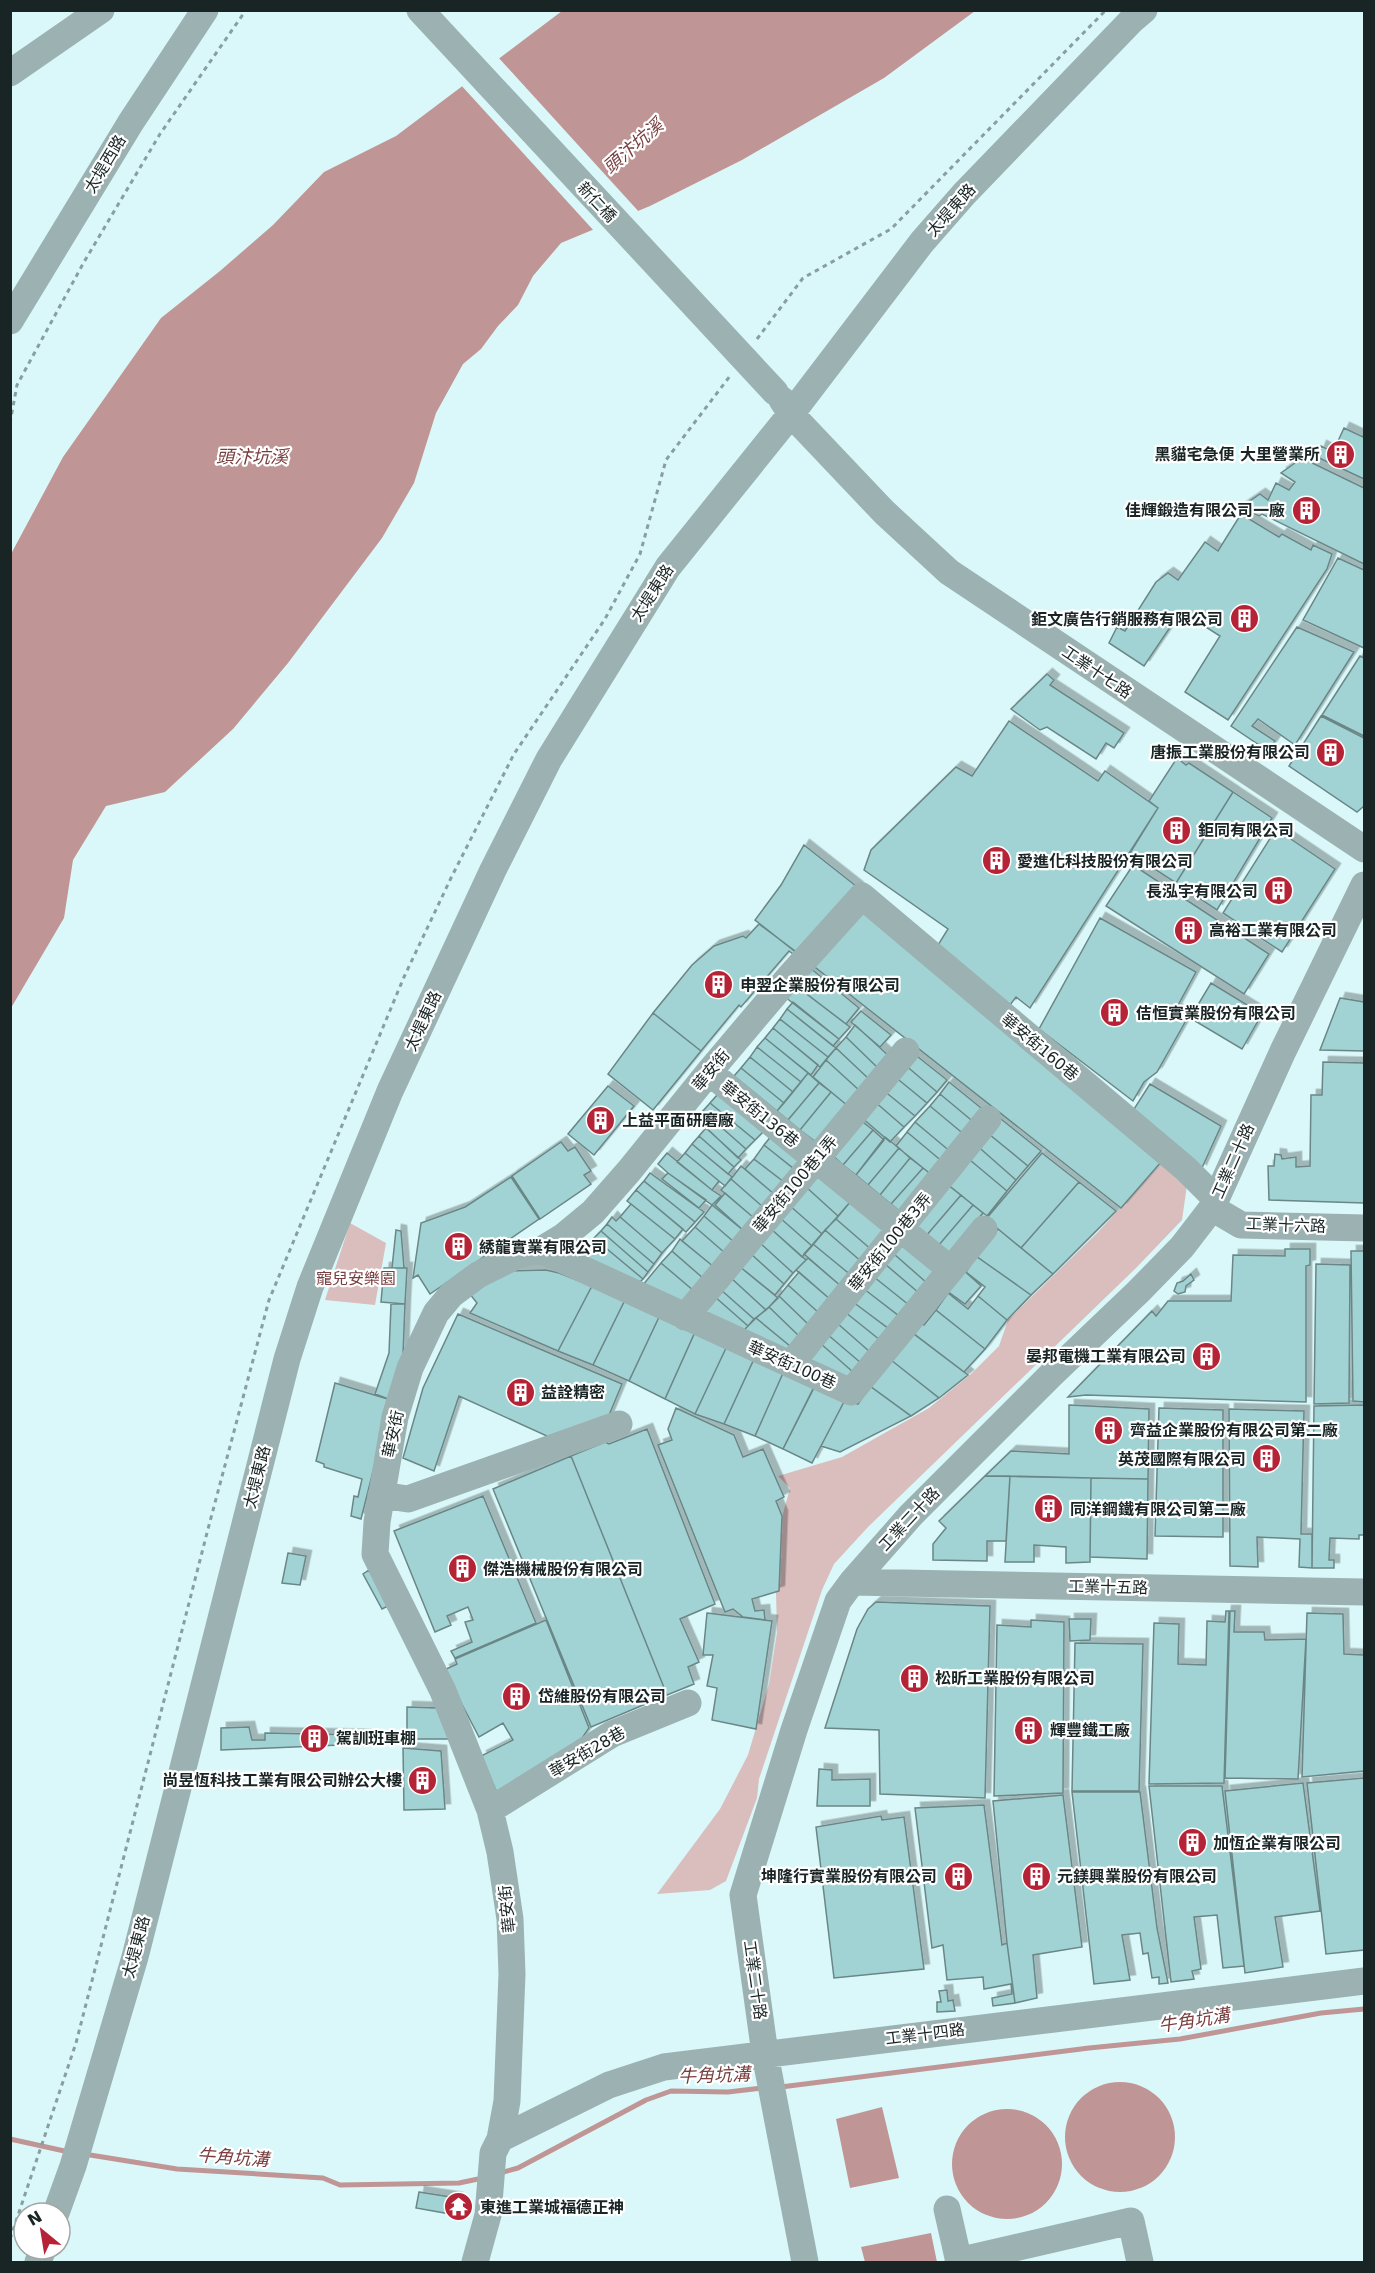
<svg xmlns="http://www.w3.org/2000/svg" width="1375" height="2273" viewBox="0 0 1375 2273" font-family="'DejaVu Sans','Noto Sans TC',sans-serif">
	<defs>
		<filter id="shadow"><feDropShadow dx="5.5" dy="-5.5" stdDeviation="0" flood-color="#0004"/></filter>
	</defs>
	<rect width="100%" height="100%" fill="#daf8f9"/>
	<!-- green -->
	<path fill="#d9bebd" d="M1163,1162l24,23 -5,35 -46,48 -268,259 -34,37 -12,26 -63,189 -2,19 -31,83 -16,9 -53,4 63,-85 28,-54 21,-71 8,-52 -1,-40 4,-30 -4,-23 14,-51 -12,-12 64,-19 87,-49 42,-34 28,-28 9,-26 89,-87z
		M350,1223l36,20 -11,62 -50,-5z"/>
	<!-- water -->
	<path fill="#bf9695" d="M562,11h413l-91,67 -142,82 -92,46 -89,37 -28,33 -15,29 -20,21 -17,23 -18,15 -27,49 -22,70 -32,55 -94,125 -55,66 -68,63 -59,14 -33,54 -9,58 -53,90v-454l52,-97 98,-139 59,-47 53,-46 51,-53 72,-36z
		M1065 2137a55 55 0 1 1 110 0a55 55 0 1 1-110 0Z
		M882,2107l17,71 -49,10 -14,-69z
		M952 2164a55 55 0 1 1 110 0a55 55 0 1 1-110 0Z
		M931,2233l6,29h-72l-4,-15z"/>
	<!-- pier -->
	<path fill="#daf8f9" d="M497,56l143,157 -45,19 -135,-148z"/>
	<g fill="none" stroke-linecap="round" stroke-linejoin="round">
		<!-- stream -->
		<path stroke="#bf9695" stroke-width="5" d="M781,2087l308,-39 91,-9 141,-26 43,-4
			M10,2139l59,13
			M84,2154l93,15 146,9 17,7 119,-2 24,-5
			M500,2173l18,-5 128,-68 25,-9 57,1 34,-4"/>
	</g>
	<!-- building -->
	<path fill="#a2d3d4" stroke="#6a8687" stroke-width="1.5" filter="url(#shadow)" d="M1344,428l19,9 1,-4v46l-47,-22 4,-11 12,6z
		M1302,458l62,30v76l-102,-50 -3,2 -18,-9 19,-13 8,6 8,-17 13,7 6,-8 -14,-9z
		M1241,514l38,23 3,-3 29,16 2,-5 19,9 -5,15 -99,151 -43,-28 35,-56 -39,-25 -37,55 -35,-23 8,-16 8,4 31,-49 12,-9 10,7 27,-38 13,9z
		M1338,558l26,12v78l-61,-28z
		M1297,627l57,25 -59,93 -37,-26 -6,7 23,15 -7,10 -37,-25z
		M1360,656l4,2v78l-42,-21z
		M1047,674l7,6 -4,5 74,48 -10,15 -8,-5 -10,16 -49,-32 -7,3 -29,-21z
		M1321,716l43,22v68l-7,6 -68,-46z
		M1009,721l89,60 7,-10 53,37 -128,200 -14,-11 -6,8 -72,-60 10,-16 -84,-59 7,-20 85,-83 16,9z
		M1177,758l9,7 3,-2 44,29 -57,91 -46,-30 28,-45 -9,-7z
		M1233,792l39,26 -55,92 -41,-27z
		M1276,829l59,40 -53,83 -59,-39z
		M804,845l52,41 306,275 -41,47 -366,-288 26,-35z
		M1133,865l136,89 -25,40 -138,-88z
		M1100,918l96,54 -20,37 12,8 -31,55 -13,10 -11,19 -94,-72z
		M759,924l40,30 -2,3 -8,-6 -48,56 -2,-2 -38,46 -48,-38 39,-48 22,-19 29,-10 3,2z
		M809,967l50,41 -13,16 -51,-39z
		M1211,983l51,31 -20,35 -52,-31z
		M795,985l55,42 -11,12 -54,-42z
		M1340,998l24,4v49l-44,-1z
		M793,1002l46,37 -6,7 -46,-37z
		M787,1009l49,39 -8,9 -48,-38z
		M861,1011l30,24 -11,12 -29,-25z
		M653,1013l48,38 -48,59 -45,-36z
		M780,1019l48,38 -8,10 -47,-39z
		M855,1025l35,32 -11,12 -33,-32z
		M773,1028l45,37 -7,10 -46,-37z
		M846,1037l33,32 -9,11 -34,-32z
		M765,1038l43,35 -7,9 -44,-35z
		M757,1047l44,35 -8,10 -43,-35z
		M836,1048l34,32 -10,11 -34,-31z
		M913,1053l34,27 -10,12 -33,-28z
		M750,1057l43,35 -9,11 -43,-35z
		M826,1060l34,31 -12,15 -35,-29z
		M1323,1062l41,1v140l-95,-3 -1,-34h6l1,-12 6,1 1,4 14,-2v10l14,-1 1,-71h11z
		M904,1064l33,28 -10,11 -33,-27z
		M741,1068l43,35 -7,8 -43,-35z
		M808,1073l11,10 -31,37 -11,-9z
		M894,1076l33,27 -12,13 -32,-26z
		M949,1082l37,30 -10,12 -36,-30z
		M819,1083l12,9 -31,38 -12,-10z
		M1150,1084l71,42 -20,44 -67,-61z
		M608,1086l26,20 -40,49 -26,-21z
		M883,1090l32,26 -11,11 -30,-26z
		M831,1092l17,14 -32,36 -16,-12z
		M718,1094l47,36 -10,10 -45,-37z
		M940,1094l36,30 -10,12 -36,-30z
		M874,1101l30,26 -14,15 -29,-25z
		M710,1103l45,37 -9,9 -43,-38z
		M930,1106l36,30 -14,17 -37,-31z
		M703,1111l43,38 -8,9 -42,-40z
		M996,1115l45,36 -13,15 -44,-36z
		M859,1119l14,11 -30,35 -12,-11z
		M915,1122l37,31 -8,10 -37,-31z
		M706,1128l35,32 -7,7 -35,-31z
		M873,1130l11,10 -28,35 -13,-10z
		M984,1130l44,36 -12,14 -42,-37z
		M907,1132l37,31 -11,13 -37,-30z
		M772,1135l31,24 -9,10 -30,-24z
		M699,1136l35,31 -6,7 -36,-30z
		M885,1137l14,11 -31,37 -12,-10z
		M561,1142l7,9 7,-4 16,24 -7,4 7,9 -51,35 -28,-43z
		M974,1143l42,37 -9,11 -43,-36z
		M692,1144l40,33 -7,9 -40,-33z
		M764,1145l30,24 -10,13 -30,-23z
		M899,1148l11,10 -30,37 -12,-10z
		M667,1153l45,37 9,6 -9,9 -44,-32 -10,-9z
		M685,1153l34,28 -7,9 -35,-28z
		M1042,1153l37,29 -58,66 -35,-29z
		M964,1155l43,36 -20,25 -40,-32z
		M910,1158l13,10 -32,36 -11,-9z
		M754,1159l30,23 -10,12 -29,-25z
		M741,1166l33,28 -11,13 -32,-28z
		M923,1168l10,8 -31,37 -11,-9z
		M650,1173l54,39 -9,10 -51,-41z
		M668,1173l38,27 -7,8 -37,-29z
		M816,1173l35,28 -13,15 -33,-30z
		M511,1177l28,42 -109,75 -12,-19 -5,3 8,-55 44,-16z
		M731,1179l32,28 -9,11 -33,-28z
		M644,1181l51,41 -9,10 -50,-42z
		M1079,1182l37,29 -63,63 -32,-26z
		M947,1184l14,11 -35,41 -14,-10z
		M805,1186l33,30 -16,18 -33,-29z
		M636,1190l47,39 -8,10 -48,-38z
		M725,1193l29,25 -10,13 -29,-26z
		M961,1195l12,10 -35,41 -12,-10z
		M851,1201l39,32 -17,18 -37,-32z
		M631,1204l44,35 -13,14 -42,-36z
		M712,1205l32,26 -10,11 -30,-26z
		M789,1205l33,29 -10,12 -33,-29z
		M973,1205l10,8 -34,41 -11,-8z
		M704,1216l30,26 -9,11 -30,-26z
		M612,1217l4,4 4,-4 42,36 -8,11 -47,-40z
		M779,1217l33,29 -10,11 -32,-29z
		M836,1219l37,32 -10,12 -38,-33z
		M607,1224l47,40 -6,8 -47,-41z
		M695,1227l30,26 -11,14 -32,-26z
		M770,1228l36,32 -13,13 -34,-31z
		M998,1229l55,45 -22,21 -55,-39z
		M396,1230l5,1 3,37h-12z
		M825,1230l38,33 -11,13 -39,-32z
		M601,1231l47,41 -5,7 -49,-41z
		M594,1238l49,41 -5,5 -44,-21 -12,-10z
		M680,1239l34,28 -10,12 -32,-28z
		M759,1242l34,31 -9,11 -34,-31z
		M904,1242l33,30 -91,109 -40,-22z
		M904,1242l33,30 -10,11 -33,-29z
		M813,1244l39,32 -10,11 -38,-33z
		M1285,1249h25v16l-4,1v136l-220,-7 -18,2 84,-86 4,5 12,-15h63l2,-46 52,1z
		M672,1251l32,28 -10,12 -33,-28z
		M1351,1251h13v151l-11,-1z
		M750,1253l34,31 -9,11 -36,-29z
		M894,1254l33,29 -8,10 -34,-29z
		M976,1256l55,39 -24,25 -29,-24 7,-9 -19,-15z
		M808,1258l34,29 -11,13 -35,-30z
		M661,1263l33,28 -12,15 -40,-20z
		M885,1264l34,29 -10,12 -35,-28z
		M1316,1264l34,1 -1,138 -35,1z
		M739,1266l39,32 -12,12 -36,-33z
		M960,1267l21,19 -16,18 -22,-16z
		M384,1268h23l-2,36 -24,-2z
		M546,1270l13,3 33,13 -34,65 -88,-38 7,-10 -8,-10 37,-22z
		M799,1272l32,28 -12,13 -31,-28z
		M1191,1274l3,6 -8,6 -1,6 -7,2 -4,-3 3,-8 6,-2z
		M730,1277l36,33 -12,9 -34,-30z
		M874,1277l35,28 -10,11 -35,-27z
		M788,1285l31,28 -10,12 -30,-29z
		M592,1286l33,14 -32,65 -35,-14z
		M720,1289l34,30 -6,7 -34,-30z
		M864,1289l35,27 -10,13 -36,-27z
		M948,1293l20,16 10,-13 29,24 -22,29 -49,-39z
		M714,1296l34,30 -5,5 -42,-19z
		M779,1296l30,29 -10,11 -30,-29z
		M625,1300l35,15 -31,66 -36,-16z
		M853,1302l36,27 -9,11 -35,-28z
		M391,1304h14l-2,50 -12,46 -16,-6 14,-41z
		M769,1307l30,29 -9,10 -34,-28z
		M936,1310l49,39 -21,23 -54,-41 7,-10 7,4z
		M845,1312l35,28 -10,12 -33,-29z
		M458,1314l164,70 -15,36 -47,22 -101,-46 -25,75 -31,-13 20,-70z
		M660,1315l35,17 -30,67 -36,-18z
		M756,1318l34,28 -5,5 -42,-20z
		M837,1323l33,29 -9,11 -34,-29z
		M695,1332l32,14 -32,68 -30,-15z
		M913,1333l55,42 -29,23 -48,-38z
		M827,1334l34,29 -8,9 -33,-29z
		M820,1343l33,29 -7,9 -40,-22z
		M727,1346l27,13 -30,65 -29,-10z
		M754,1359l30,12 -29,65 -31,-12z
		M891,1360l48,38 -28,18 -41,-30z
		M784,1371l32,13 -33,65 -28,-13z
		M335,1383l56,17 -30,119 -10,-3 3,-20 4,1 4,-18 -38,-12v-3l-8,-3z
		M870,1386l41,30 -71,36 -19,-6 24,-46 13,4z
		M814,1387l31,13 -33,63 -29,-14z
		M1069,1405l80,4 -1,70 -163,-3 26,-25 58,3z
		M1364,1405v130h-5v4l-29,-1 -1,22h5v8h-22l2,-162z
		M676,1408l58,27 9,22 20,-8 21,48 -8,4 6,15 -3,75 -27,8 3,12 9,-1 1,10 -22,-3 -10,-8 -8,3 -67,-167 14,-5 -4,-11z
		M1159,1408l64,2v127l-68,-1z
		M1229,1409l75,2 -3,123h11v34l-13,-1 1,-28 -43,-2 1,30 -28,-1z
		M647,1429l68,175 -35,15 19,43 -11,5 6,17 -27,11 -96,-239 34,-14 4,2z
		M571,1456l96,239 -76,32 -98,-238z
		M985,1476h25l-4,65h-19v20l-54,-1v-16l13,-16 -7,-7z
		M1010,1476l81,2 -1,84 -24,1v-16l-32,-2v17h-29z
		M1091,1478l57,1 -1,80 -57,-2z
		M483,1496l53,127 -81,35 -4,-7 21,-9 -7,-20 8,-2 -5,-13 -21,9 4,9 -16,7 -41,-101z
		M288,1553l18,3 -6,29 -18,-2z
		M369,1570l21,35 -8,4 -19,-35z
		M876,1602l114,4 -5,192 -105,-4 -1,-64 -54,-2 32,-99 11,-20z
		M1226,1611h3l-5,172 -75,1 5,-161 25,1 -1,40 28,1 1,-44 18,1z
		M1230,1611h5l-1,21h30l1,8 41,-1 -8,140 -73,-1z
		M707,1613l65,8 -16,108 -44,-9 5,-32 -10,-2 6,-31h-10z
		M1307,1613l36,1 1,40 20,1v116l-62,6z
		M1069,1619h22l-1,21 -20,1z
		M546,1620l43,108 -9,13 -82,54 -17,-39 32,-16 -10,-17 -24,14 -35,-67 13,-6 -2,-5z
		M1031,1620l33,2 -1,171 -69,3 3,-171 34,2z
		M1075,1643l68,1 -4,147h-67z
		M407,1707l31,1 13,31h-44z
		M249,1727l3,13h13v-7l100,2 -2,9 -142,6v-22z
		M403,1748l38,3 4,58 -41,1z
		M819,1769l13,1v10l38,-1v27h-53z
		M1364,1778v172l-38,4 -19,-171z
		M1303,1783l17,128 -45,6 8,50 -38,6 -20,-182z
		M1149,1786h73l22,180 -21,2 -6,-53 -23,2 7,52 -9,2 2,8 -23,3z
		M1072,1792h68l17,136 11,55 -9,1v-7l-7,1 -4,-25 -5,1 -3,-21 -18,2 8,45 -36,4z
		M1063,1795l19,152 -49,8 4,43 -22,5 -8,-60 -14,-142z
		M984,1805l18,140 5,-2 8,60 -22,3 -1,-8 20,-4 -1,-10 -27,5 -1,-12 -36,3 -4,-35 -11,3 -17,-140z
		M881,1816l1,4 22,-3 20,152 -90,9 -18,-151z
		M947,1990l1,11 5,-1 2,11 -18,1v-10h4l-2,-11z
		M419,2192l38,6 -1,17 -40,-7z"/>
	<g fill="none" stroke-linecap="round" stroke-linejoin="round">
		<!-- path -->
		<path stroke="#889e9f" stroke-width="3" stroke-dasharray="4.5 4.5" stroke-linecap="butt" d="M757,339l46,-61 88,-49 215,-219
			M10,423l7,-38 67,-123 76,-128 86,-124
			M10,2239l66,-196 132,-514 61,-229 135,-323 47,-99 63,-124 91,-135 35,-65 26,-94 64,-84"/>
		<!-- minor -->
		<path stroke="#9cb1b1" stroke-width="27" d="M10,73l91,-63
			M10,321l121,-199 74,-112
			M782,400l9,14 93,98 65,60 415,277
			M709,1072l241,197
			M1212,1208l29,17 123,3
			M541,1250l310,142 133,-163
			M685,1317l221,-266
			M791,1364l197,-245
			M381,1495l27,4 211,-75
			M852,1582l512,10
			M490,1810l122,-76 76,-31
			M500,2139l109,-54 55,-18 700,-86
			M947,2209l12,53
			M56,2213l17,-47 62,-209 152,-598 23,-72 80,-196 103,-221 56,-111 119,-192 123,-153 131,-172 42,-48 167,-173 13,-11
			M958,2261l173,-40 9,41
			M38,2262l5,-13
			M475,2262l13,-47 5,-62 7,-14 7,-38 5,-127 -2,-55 -10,-67 -10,-42 -47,-119 -68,-137 2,-32 18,-105 15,-49 26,-55 15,-18 27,-20 42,-21 21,-4 23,-14 29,-24 36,-41 80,-99 81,-96 72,-80 324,273 30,30
			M805,2262l-40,-208 -22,-159 51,-165 44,-129 14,-19 59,-67 140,-140 87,-83 44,-45 30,-39 71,-157 81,-166"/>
		<!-- minor-bridge -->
		<path stroke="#9cb1b1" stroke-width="27" d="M420,10l355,382"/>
	</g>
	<!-- icons -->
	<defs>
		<symbol id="building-disc" viewBox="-11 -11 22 22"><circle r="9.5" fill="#b52336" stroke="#fff"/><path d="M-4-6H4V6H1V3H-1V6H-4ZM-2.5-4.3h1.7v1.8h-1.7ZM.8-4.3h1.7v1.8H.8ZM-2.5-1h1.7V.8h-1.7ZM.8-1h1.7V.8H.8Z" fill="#fff"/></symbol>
		<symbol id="temple-disc" viewBox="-11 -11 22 22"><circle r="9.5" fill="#b52336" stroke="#fff"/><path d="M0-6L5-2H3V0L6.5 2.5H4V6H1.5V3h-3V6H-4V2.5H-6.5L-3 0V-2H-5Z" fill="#fff"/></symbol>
	</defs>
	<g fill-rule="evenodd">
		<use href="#building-disc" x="1324" y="438" width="33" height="33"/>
		<use href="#building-disc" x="1290" y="494" width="33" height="33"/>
		<use href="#building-disc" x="1228" y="602" width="33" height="33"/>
		<use href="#building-disc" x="1314" y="736" width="33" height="33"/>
		<use href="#building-disc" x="1160" y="814" width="33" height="33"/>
		<use href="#building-disc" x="980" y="844" width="33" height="33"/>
		<use href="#building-disc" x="1262" y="874" width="33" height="33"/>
		<use href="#building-disc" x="1172" y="914" width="33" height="33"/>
		<use href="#building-disc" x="702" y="968" width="33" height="33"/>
		<use href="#building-disc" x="1098" y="996" width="33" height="33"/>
		<use href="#building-disc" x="584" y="1104" width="33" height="33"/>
		<use href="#building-disc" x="442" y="1230" width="33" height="33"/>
		<use href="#building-disc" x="1190" y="1340" width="33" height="33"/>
		<use href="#building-disc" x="504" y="1376" width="33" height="33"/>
		<use href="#building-disc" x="1092" y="1414" width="33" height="33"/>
		<use href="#building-disc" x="1250" y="1442" width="33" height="33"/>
		<use href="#building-disc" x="1032" y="1492" width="33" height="33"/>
		<use href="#building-disc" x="446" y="1552" width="33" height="33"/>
		<use href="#building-disc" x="898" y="1662" width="33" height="33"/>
		<use href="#building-disc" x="500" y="1680" width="33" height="33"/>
		<use href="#building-disc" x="1012" y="1714" width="33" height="33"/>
		<use href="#building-disc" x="298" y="1722" width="33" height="33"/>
		<use href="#building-disc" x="406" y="1764" width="33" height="33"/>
		<use href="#building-disc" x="1176" y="1826" width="33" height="33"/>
		<use href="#building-disc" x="942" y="1860" width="33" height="33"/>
		<use href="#building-disc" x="1020" y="1860" width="33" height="33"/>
		<use href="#temple-disc" x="442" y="2190" width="33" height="33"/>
	</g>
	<g text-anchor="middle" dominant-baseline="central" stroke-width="4.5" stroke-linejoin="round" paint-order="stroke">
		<!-- street labels -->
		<g font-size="16" fill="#192425" stroke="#fff">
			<text transform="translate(105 164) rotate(-59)">太堤西路</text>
			<text transform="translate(597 202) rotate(47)">新仁橋</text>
			<text transform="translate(951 210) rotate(-48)">太堤東路</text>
			<text transform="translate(652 593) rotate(-57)">太堤東路</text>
			<text transform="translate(1097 672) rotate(34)">工業十七路</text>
			<text transform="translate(423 1021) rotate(-65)">太堤東路</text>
			<text transform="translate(1040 1047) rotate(40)">華安街160巷</text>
			<text transform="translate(711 1070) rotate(-50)">華安街</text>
			<text transform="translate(760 1114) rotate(39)">華安街136巷</text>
			<text transform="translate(1233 1161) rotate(-66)">工業二十路</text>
			<text transform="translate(795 1184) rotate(-50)">華安街100巷1弄</text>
			<text transform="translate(1286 1225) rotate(2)">工業十六路</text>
			<text transform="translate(890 1242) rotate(-51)">華安街100巷3弄</text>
			<text transform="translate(792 1365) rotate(24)">華安街100巷</text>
			<text transform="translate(393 1434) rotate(-78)">華安街</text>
			<text transform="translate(257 1477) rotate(-76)">太堤東路</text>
			<text transform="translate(909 1519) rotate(-47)">工業二十路</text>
			<text transform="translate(1108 1587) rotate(1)">工業十五路</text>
			<text transform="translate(587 1752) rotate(-30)">華安街28巷</text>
			<text transform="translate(507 1909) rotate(-96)">華安街</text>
			<text transform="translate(136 1947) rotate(-75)">太堤東路</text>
			<text transform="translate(755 1980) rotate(82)">工業二十路</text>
			<text transform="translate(925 2034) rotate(-7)">工業十四路</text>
		</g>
		<!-- poi labels -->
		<g font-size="16" font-weight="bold" fill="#192425" stroke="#fff" text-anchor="start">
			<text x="1320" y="454" text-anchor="end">黑貓宅急便 大里營業所</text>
			<text x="1285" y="510" text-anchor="end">佳輝鍛造有限公司一廠</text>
			<text x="1223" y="619" text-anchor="end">鉅文廣告行銷服務有限公司</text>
			<text x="1310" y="752" text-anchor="end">唐振工業股份有限公司</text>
			<text x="1198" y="830">鉅同有限公司</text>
			<text x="1017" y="861">愛進化科技股份有限公司</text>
			<text x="1258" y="891" text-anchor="end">長泓宇有限公司</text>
			<text x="1209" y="930">高裕工業有限公司</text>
			<text x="740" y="985">申翌企業股份有限公司</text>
			<text x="1136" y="1013">佶恒實業股份有限公司</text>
			<text x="622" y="1120">上益平面研磨廠</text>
			<text x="479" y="1247">綉龍實業有限公司</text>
			<text x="1186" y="1356" text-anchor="end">晏邦電機工業有限公司</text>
			<text x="541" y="1392">益詮精密</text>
			<text x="1130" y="1430">齊益企業股份有限公司第二廠</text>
			<text x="1246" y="1459" text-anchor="end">英茂國際有限公司</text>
			<text x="1070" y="1509">同洋鋼鐵有限公司第二廠</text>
			<text x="483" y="1569">傑浩機械股份有限公司</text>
			<text x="935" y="1678">松昕工業股份有限公司</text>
			<text x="538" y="1696">岱維股份有限公司</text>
			<text x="1050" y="1730">輝豐鐵工廠</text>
			<text x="336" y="1738">駕訓班車棚</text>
			<text x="402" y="1780" text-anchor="end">尚昱恆科技工業有限公司辦公大樓</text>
			<text x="1213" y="1843">加恆企業有限公司</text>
			<text x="937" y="1876" text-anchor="end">坤隆行實業股份有限公司</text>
			<text x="1057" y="1876">元鎂興業股份有限公司</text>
			<text x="480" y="2207">東進工業城福德正神</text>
		</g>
		<!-- park labels -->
		<g font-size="16" fill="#7a4041" stroke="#fff">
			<text x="356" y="1278">寵兒安樂園</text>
		</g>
		<!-- water labels -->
		<g font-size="18" font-style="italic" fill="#783e3f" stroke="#fff">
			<text transform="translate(633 146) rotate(-41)">頭汴坑溪</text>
			<text x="252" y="456">頭汴坑溪</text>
			<text transform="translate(1194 2020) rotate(-9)">牛角坑溝</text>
			<text transform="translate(714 2075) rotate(-2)">牛角坑溝</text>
			<text transform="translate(233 2157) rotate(4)">牛角坑溝</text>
		</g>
	</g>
	<!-- border -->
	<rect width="1375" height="2273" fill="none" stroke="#192425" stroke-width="24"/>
	<!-- north arrow -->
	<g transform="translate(42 2231) rotate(330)"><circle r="28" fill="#ffffff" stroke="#a3a7a8" stroke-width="1.5"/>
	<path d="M0-4.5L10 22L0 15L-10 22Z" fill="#b52336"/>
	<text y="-9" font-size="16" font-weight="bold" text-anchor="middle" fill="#192425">N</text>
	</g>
</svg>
